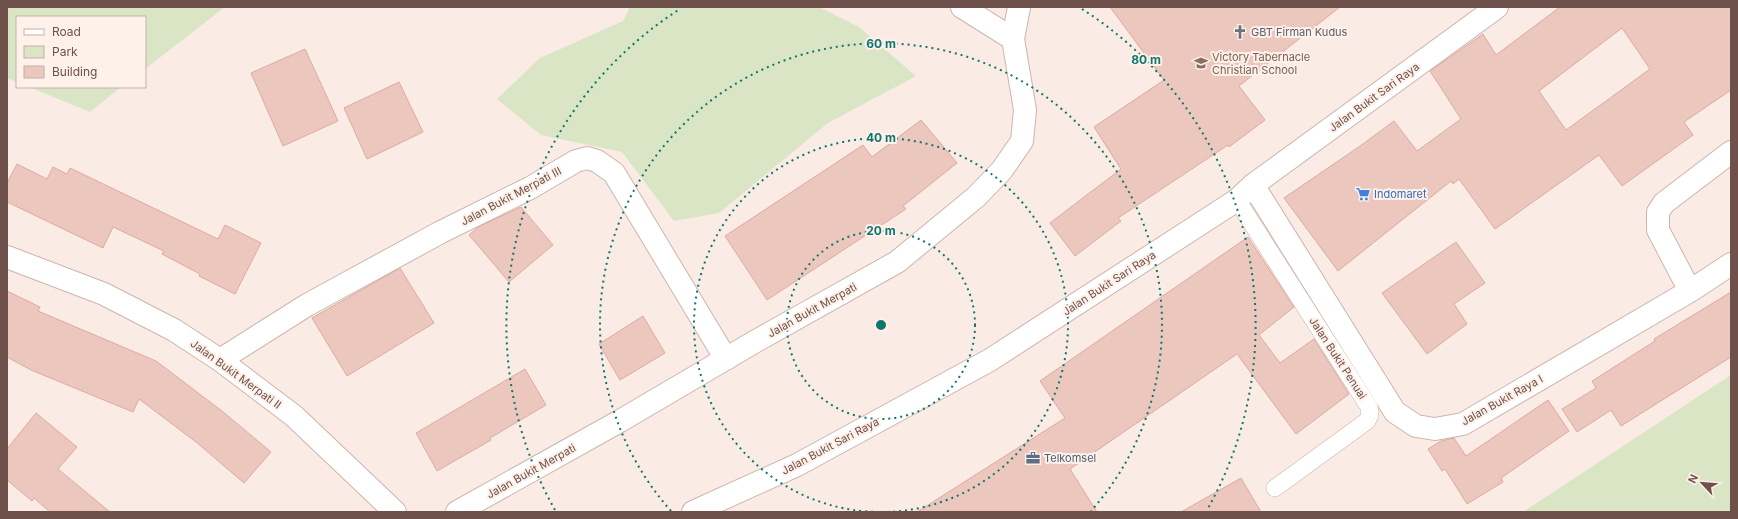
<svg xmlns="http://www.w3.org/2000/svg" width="1738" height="519" viewBox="0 0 1738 519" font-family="Inter,sans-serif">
	<rect width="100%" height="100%" fill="#faece4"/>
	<!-- green -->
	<path fill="#d9e5c4" d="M7,7h218l-80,62v-52h-128v65l-10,-4z
		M630,7h189l40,20 57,49 -88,47 -109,90 -45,8 -52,-69 -81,-17 -44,-36 43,-41 83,-37z
		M29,87h92l-31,25z
		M1731,375v137h-208z"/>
	<!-- building -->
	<path fill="#ecc7be" stroke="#ddaaa0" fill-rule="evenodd" d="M1110,7h230l-101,79 26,34 -36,27 -1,-2 -110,73 3,3 -46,35 -25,-33 71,-54 -27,-42 70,-47z
		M1560,7h171v83l-47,32 9,13 -71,51 -23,-31 -104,74 -36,-50 -6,5 -2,-3 -113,90 -54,-73 79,-54 31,-23 23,30 44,-32 -31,-48 53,-37 13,21zM1622,28l28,41 -84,61 -27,-39z
		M305,49l33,72 -55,25 -32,-73z
		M399,82l24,50 -56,27 -23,-51z
		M921,120l36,43 -54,43 3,3 -139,91 -42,-64 138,-91 9,12z
		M17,164l30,15 6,-12 14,7 3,-6 148,71 7,-14 36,18 -26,51 -36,-18 1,-2 -38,-20 2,-3 -51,-24 -10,21 -96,-46v-19z
		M521,207l32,38 -44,37 -40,-47 9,-8z
		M1248,237l46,70 -35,28 21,28 34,-24 35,55 -53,40 -59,-80 -167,115 27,43h-180l148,-94 -25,-37z
		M1456,242l29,41 -31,21 13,20 -40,30 -45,-61z
		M400,268l34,55 -87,53 -35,-58z
		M7,291l33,16 -2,4 118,50 66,50 49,41 -27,31 -48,-41 -57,-43 -6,13 -102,-42 -24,-13z
		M1731,292v65l-110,69 -10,-16 -34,22 -15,-23 34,-21 -4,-7 63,-40 -1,-2z
		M643,316l22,37 -45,27 -21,-36z
		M525,369l21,36 -56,33 1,2 -54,31 -21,-38z
		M1548,400l21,31 -68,47 2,4 -36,22 -22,-35 -3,2 -14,-22 13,-8 13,-3 12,18z
		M36,413l41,34 -19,22 52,43h-60l-16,-14 -2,3 -25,-21v-31z
		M1241,478l20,34h-80z"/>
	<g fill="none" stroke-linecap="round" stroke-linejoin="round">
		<defs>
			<path id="service" d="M1237,200l132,207 1,8 -3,6 -92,67"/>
			<path id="minor" d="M962,7l51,32
				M1253,185l142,227 21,14 19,3 28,-5 227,-133 41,-27
				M7,257l97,37 70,36 46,30 74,56 101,96
				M1690,291l-32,-61v-18l6,-9 67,-51
				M220,360l87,-55 134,-73 89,-44 46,-27 11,-3 10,3 17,12 112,186
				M457,512l163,-91 136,-80 141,-79 79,-65 26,-27 20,-29 3,-31 -12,-71 6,-32"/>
			<path id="tertiary" d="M693,512l104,-47 193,-105 247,-160 16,-15 244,-178"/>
		</defs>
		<!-- service casing -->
		<use href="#service" stroke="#ccb5ae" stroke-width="18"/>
		<!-- minor casing -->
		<use href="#minor" stroke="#ccb5ae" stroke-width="24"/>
		<!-- tertiary casing -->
		<use href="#tertiary" stroke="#ccb5ae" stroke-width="24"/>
		<!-- service -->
		<use href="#service" stroke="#fff" stroke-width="17"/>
		<!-- minor -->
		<use href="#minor" stroke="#fff" stroke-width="22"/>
		<!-- tertiary -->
		<use href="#tertiary" stroke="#fff" stroke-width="22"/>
	</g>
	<!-- distance rings -->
	<g fill="none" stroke="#0f766e" stroke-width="2" stroke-dasharray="2 4">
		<circle cx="881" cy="325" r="94"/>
		<path d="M879 512A187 187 0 1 1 883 512"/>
		<path d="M671 511A281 281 0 1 1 1091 511"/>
		<path d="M555 510A375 375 0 0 1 680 9M1082 9A375 375 0 0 1 1207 510"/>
	</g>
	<!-- icons -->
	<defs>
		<symbol id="church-bare" viewBox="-9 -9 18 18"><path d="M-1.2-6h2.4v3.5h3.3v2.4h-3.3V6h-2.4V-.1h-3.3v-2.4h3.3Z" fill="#6b7280" stroke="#fdf1e9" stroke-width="2.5" paint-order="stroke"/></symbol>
		<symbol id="school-bare" viewBox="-9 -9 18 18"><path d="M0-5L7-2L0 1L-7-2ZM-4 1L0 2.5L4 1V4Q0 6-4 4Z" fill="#8d6e63" stroke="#fdf1e9" stroke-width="2.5" paint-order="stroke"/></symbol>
		<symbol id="supermarket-bare" viewBox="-9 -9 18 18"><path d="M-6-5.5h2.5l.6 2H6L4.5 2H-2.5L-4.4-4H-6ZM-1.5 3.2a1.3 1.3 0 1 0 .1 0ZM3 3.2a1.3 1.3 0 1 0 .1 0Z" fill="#3f7fe0" stroke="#fdf1e9" stroke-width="2.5" paint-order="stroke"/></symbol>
		<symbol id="office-bare" viewBox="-9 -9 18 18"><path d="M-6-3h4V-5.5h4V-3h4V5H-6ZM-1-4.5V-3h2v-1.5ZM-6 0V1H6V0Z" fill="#5c6f8a" stroke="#fdf1e9" stroke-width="2.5" paint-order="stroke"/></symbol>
	</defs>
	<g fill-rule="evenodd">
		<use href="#church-bare" x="1230" y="22" width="20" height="20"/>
		<use href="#school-bare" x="1191" y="53" width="20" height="20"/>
		<use href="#supermarket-bare" x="1353" y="184" width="20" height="20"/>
		<use href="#office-bare" x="1023" y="448" width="20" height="20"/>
	</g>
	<g text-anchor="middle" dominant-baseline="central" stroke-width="4" stroke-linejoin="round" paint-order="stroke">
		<!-- worship labels -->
		<g font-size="11" fill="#5b616d" stroke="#fdf1e9" text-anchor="start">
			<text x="1251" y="32">GBT Firman Kudus</text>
		</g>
		<!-- education labels -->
		<g font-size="11" fill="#785e54" stroke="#fdf1e9" text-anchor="start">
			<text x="1212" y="57">Victory Tabernacle<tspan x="1212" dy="13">Christian School</tspan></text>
		</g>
		<!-- street labels -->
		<g font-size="11" fill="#6f514c" stroke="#fdf1e9">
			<text transform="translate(1374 97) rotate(-36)">Jalan Bukit Sari Raya</text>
			<text transform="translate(511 196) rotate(-28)">Jalan Bukit Merpati III</text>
			<text transform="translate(1109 283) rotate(-33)">Jalan Bukit Sari Raya</text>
			<text transform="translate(812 310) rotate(-29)">Jalan Bukit Merpati</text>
			<text transform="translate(1338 358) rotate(57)">Jalan Bukit Penuai</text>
			<text transform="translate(236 374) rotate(36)">Jalan Bukit Merpati II</text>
			<text transform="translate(1502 400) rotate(-29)">Jalan Bukit Raya I</text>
			<text transform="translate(830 446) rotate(-28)">Jalan Bukit Sari Raya</text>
			<text transform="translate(531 471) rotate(-29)">Jalan Bukit Merpati</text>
		</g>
		<!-- shop labels -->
		<g font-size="11" fill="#366cbe" stroke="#fdf1e9" text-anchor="start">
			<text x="1374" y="194">Indomaret</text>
		</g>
		<!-- service labels -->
		<g font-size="11" fill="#4e5e75" stroke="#fdf1e9" text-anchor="start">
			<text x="1044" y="458">Telkomsel</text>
		</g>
	</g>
	<circle cx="881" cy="325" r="6" fill="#0f766e" stroke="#fdf1e9" stroke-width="2"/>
	<g font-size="12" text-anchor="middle" font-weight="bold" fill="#0f766e" stroke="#fdf1e9" stroke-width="4" stroke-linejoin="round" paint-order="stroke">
		<text x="881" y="48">60 m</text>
		<text x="1146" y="64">80 m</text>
		<text x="881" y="142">40 m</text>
		<text x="881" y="235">20 m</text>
	</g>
	<!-- border -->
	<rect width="1738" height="519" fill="none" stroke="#6f514c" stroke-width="16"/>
	<!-- legend -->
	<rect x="16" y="16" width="130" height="72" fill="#fdf1e9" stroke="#c4b1aa"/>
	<rect x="24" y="29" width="20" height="6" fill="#ffffff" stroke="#c4b1aa"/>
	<text x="52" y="36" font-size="12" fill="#6f514c">Road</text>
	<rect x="24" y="46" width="20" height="12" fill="#d9e5c4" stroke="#c4b1aa"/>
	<text x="52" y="56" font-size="12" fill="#6f514c">Park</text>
	<rect x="24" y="66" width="20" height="12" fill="#ecc7be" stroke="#c4b1aa"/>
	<text x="52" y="76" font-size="12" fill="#6f514c">Building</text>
	<!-- north arrow -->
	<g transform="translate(1702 483) rotate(296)" stroke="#fdf1e9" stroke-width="3" paint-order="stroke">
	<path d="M0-3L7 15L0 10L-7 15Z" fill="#6f514c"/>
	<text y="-6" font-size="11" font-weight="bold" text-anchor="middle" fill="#6f514c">N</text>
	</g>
</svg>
